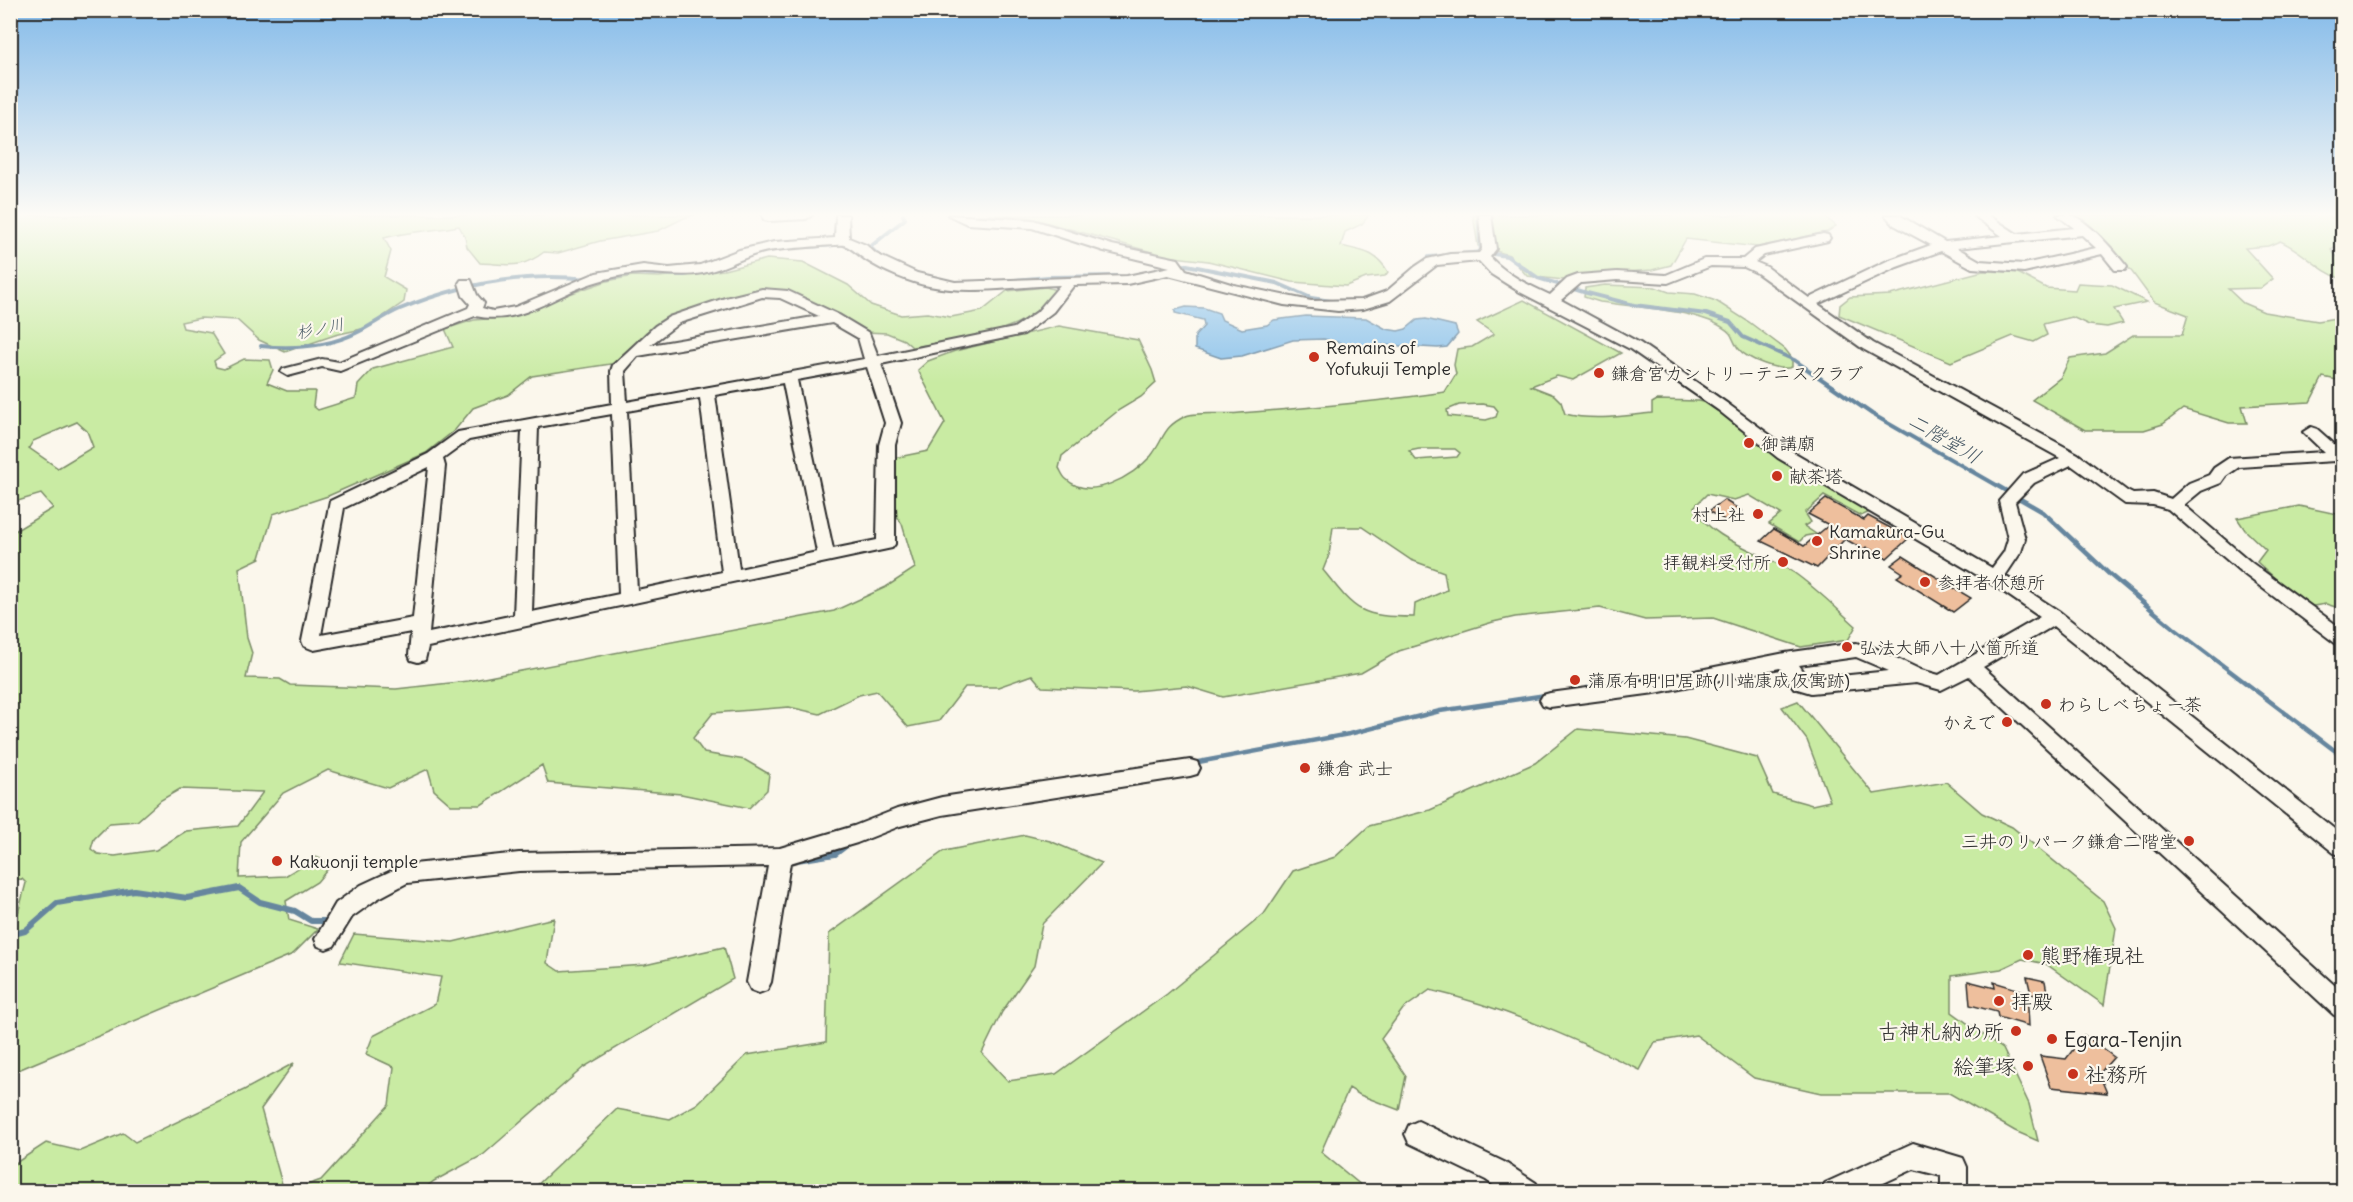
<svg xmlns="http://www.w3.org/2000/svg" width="2353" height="1202" viewBox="0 0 2353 1202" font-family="Delius,'Klee One',sans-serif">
	<rect width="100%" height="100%" fill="#fbf7ec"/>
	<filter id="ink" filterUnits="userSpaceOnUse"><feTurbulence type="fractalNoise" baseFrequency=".0167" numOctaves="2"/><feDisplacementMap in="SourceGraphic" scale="12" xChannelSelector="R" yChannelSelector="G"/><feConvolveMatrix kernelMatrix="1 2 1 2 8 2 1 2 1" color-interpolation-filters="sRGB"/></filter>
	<g filter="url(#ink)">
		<!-- green -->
		<path fill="#c9eba3" stroke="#7a8b67" stroke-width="1.5" fill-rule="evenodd" d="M11,215h684l-11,3 -26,13 -58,10 -42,12 -14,-1c-23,18 -37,12 -64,11l-13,-16 -2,-10 -6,-11c-26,5 -50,5 -75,12l7,13 -7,26 22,13 -2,12 -38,26 -31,7 -50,17 -26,-12 -22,-20 -37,-2 -19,4 2,6 28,5 13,21 -10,7 2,6 8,2 20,-10 26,1 3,10 -6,13 20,8h28l-2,15 5,4 38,-12 2,-13 15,-16 80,-22 -8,-18 29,-9 37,-3 41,-17 55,-19 26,-5 26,1 65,-7 43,-11 36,3 45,23 23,20 30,10 26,-2 24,4 31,-6 25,-20 39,-4 13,4c-35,44 -95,48 -147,56l-8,-7 -17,-7 -22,-1 -97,-40 -84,20 -38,20 -29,31 -85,13 -24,19 -35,13 -18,22 -29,23 -98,43 -55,18 -13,44 -21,10 8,70 5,15 -6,25 34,1 10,6 106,4 72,-8 366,-70 52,-24 29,-19 -13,-44 -5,-8 -4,-58 35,-7 17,-28 -27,-53 10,-9 27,-10 104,-25 79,14 14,30 4,13 -15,14 -22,13 -57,46 -3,12c2,3 4,9 7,11 24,23 67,-3 85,-23 14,-18 11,-29 35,-40 10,-5 40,-1 54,-3 68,-5 137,-11 205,-21l11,-18 -2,-9 3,-16 15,-2 22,-13 -17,-12 47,-22 97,53 -48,27 -16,-4 -26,10 23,9 7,7 4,12c28,7 59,2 87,-1v-10l5,-3 42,1 18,4 144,97 9,10 -9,4 -37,-20 -19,17 6,9 -7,4 12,8 -11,2 -6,6 -30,-18 12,-10 -32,-19 -15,5 -27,-6 -13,13c13,31 71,47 99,65 23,16 43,36 63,54l-8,14 -47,7 -88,-29 -68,2 -45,-12 -85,9 -22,5 -94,29 -38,22 -138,24 -36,-11 -53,5 -92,-4 -10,-12 -34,12h-33l-26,34 -31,6 -31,-36 -18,4 -39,19 -31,-7 -76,6 -20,25 11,15 41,7 24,14 -2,16 -18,18 -68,-14 -133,-11 -6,-18 -61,40h-30l-17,-15 -6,-21 -40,19 -60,-18 -45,23 -42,49 -2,36 46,-2 31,-19 16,7 -15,18 -31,19 3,19 29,9 -25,25 -282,119v-147l5,-5 10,-38 -4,-4 -12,1v-346l43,-26 -12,-14 -30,9zM1482,404l12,2 4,5 -2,6 -10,3 -38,-4 -1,-6 12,-5zM77,422l10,9 6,16 -35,21 -29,-20 4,-7zM1419,449h36l5,4 -3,4 -41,3 -7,-9zM1333,527h29l49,33 33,12 3,18 -32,14 -1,13c-55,0 -58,-6 -91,-47l6,-15zM180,789l83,3 -25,34 -52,5 -30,19 -41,6 -17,-2 -7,-5 3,-10 16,-16 27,-2 24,-21z
			M977,215h392l-7,9 -17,8 -4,14c21,5 35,5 47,26l-3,4 -19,2 -20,8 -54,-4 -84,-21 -42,-5 -139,-39z
			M1473,215h350l13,11 -9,6 -69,15 -72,-8 -15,26 -19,5 -54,4 -34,6 -37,-4 -18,-21 -31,-9z
			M2070,215h258l14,9v20l-11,6 11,12v17c-24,-8 -38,-28 -62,-38l-12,5 -23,2 28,31 -12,9 -33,1 15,14 21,9 54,9 24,-4v64l-19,-4 -13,25 -68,4 5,17h-18l-46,-14 -20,15 -19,6h-59l-53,-30 29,-23 9,-19 35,-5 28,-18h49l6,-20 -34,-13 -22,-30 -40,-43z
			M1983,271l33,1 30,16 29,2 3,-7 34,2 35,17 -33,7 9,14 -16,4 -18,-2 -17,-8 -29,7 4,11 -13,7 -21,-6 -62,26 -112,-47 1,-10 10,-8 40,-2z
			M1605,285l50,2 14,5 26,2 21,7 33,21 36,27 7,9v9c-13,5 -46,-8 -54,-19 -8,-11 -3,-13 -16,-21 -27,-17 -88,-20 -122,-25l-16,-5 1,-9z
			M2299,506l43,9v94l-16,-5 -19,3 -50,-45 9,-12 -21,-20 -8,-12z
			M1798,701l76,93 72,-12 36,31 30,14 91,74 13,27 -12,77 -58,-41 -24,-5 -21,10 -49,7v36l51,37 26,55 9,37 -23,-10 -66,-38h-128l-67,-15 -58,-43 -41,7 -15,28c-67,-32 -137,-63 -210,-80l-27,19 -22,30 25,37 -7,34 -39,-15 -11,-7 -28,64 47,39h-837l86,-82 53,10 27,-15 50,-49 79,-13 3,-108 115,-83 81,-16 25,6 52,22 -60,61 -8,42 -32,46 -20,41 26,28 48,-7 111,-80 97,-80 29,-43 42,-14 34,-31 61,-16 105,-47 43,-34 107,10 72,19 16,36 39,11 18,-4 -23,-61 -25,-33z
			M554,918l-7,45 12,8 86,-6 79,-18 9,32 -149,88 -101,88 -49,26 -13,10h-131l31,-11 68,-75 5,-38 -28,-13 7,-18 62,-32 6,-27 -101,-15 14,-28 99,8z
			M294,1063l-33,46 23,82h-273v-25l35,-23 34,8 43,-18 12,9 109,-52z"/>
		<!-- water -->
		<path fill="#8dc3eb" stroke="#66869e" stroke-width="1.5" d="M1186,307l18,1 15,5 3,7 20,9 25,-4 7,-5 32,-4 60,2 20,11 12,2 8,-2 11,-9 9,-1 29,7 3,8 -11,13 -9,1 -56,-3 -19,3 -39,-9 -31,1 -51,16 -21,2 -26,-9v-13l9,-10 -1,-6 -28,-7v-3z"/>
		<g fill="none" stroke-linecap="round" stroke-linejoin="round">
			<!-- stream-far2 -->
			<path stroke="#66869e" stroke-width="4" d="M1478,215l3,37
				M863,245l7,2 8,8
				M810,247l36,-3
				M870,247l35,-28 -2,-4
				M1462,254l19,-2 26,4 31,22 49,15 47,12 72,9 24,8 13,15 51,23 78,54 99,57
				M1423,263l6,-6 16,-1
				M1177,266l10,-1 90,18 34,15 20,3
				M605,279l29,-6 50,2 28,-5
				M1004,281l44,-4 70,-1
				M261,346c31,3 66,1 95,-13 15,-7 28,-17 44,-24 60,-25 123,-37 188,-30"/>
			<!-- stream-far1 -->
			<path stroke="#66869e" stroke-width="4.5" d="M1968,469l75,43 66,62 67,56 166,126
				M1587,688l63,-9
				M1193,763l156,-29 91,-23 106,-16"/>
			<!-- stream -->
			<path stroke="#66869e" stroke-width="6" d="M797,860l38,-6 17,-13
				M10,935l15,-4 32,-28 77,-13 53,8 52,-10 21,14 35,9 16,10h17"/>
		</g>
		<!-- building -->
		<path fill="#eebf9d" stroke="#2b2b2b" stroke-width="1.5" d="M1826,499l38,21 4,-4 41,22 -22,20 -21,-11 -3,2 -18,-10 -28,29 -56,-27 13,-12 30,17 25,-21 -21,-11z
			M1724,500l18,11 -14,11 -19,-11z
			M1903,556l51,32 17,10 -18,14 -56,-35 6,-4 -12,-8z
			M2027,977l18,4 3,17 -17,-4z
			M1968,981l27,7 -1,-6 33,10 2,34 -31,-9 -1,-5 -27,-7z
			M2084,1035l30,22 -15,17 8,19 -56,-6 -11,-31 26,3z"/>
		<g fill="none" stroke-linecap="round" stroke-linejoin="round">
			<defs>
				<path id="street" d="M762,215h50l-6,4 -37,2 -5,-1z
					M836,215h12l1,23 17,7 10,9 41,19 38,9 172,-6 43,-9 -66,-16 -72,-23 -65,-4 -19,-9 85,5 79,25 66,14 8,11 48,15 77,16 51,-1 25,-9 28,-24 12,-8 23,-5 29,-1 3,-4 -3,-34h12l5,34 -6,8c17,18 38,28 60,38l17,-16 11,-4 39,-3 49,3 38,-16h39l12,-10 68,-15 5,1 2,3 -2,3 -64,14 -9,7 12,5 42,31 78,-37 44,-16 -37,-20 -9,-10h14l46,27 57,-6 -29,-21h15l29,19 57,-6 -17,-13c4,0 10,-1 14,0 17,5 46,39 56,52l-2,3h-10l-13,-16 -78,18 -52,-4 -31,-17 -44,16 -79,37 55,39 205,111 49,37 6,3 20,-1 18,6 18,-16 20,-8 5,-7 15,-10 95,-6 -21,-20 8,-5 6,2 25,22 -1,12 -6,-2 -96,6 -13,9 -5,7 -20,8 -17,14 68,58 90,66v16l-7,-2 -95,-72 -72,-62 -15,-4 -28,-1 -54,-39 -37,18 -19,19 10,37 -4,13 -16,24 55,36 282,223v21l-8,-3 -281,-227 -70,41 359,325v26l-8,-3 -365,-339 -28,14 -25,-7 -105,10 -17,-5 -14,-20 -125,25 -105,14 -7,-2 -3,-5 3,-5 7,-2 105,-14 130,-26 71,-10 19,5 46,22 18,5 101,-58 -51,-35 -211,-124 -60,-48 -88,-61 -112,-58 -27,-17 -12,-13 -42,4 -47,36 -27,8 -25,2 -54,-6 -116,-30 -41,9 -53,1 -21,27 -29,22 -143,30 20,59 -6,22v99l-3,4 -464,99 -3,13 -7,2 -7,-2 -2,-5 2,-23 -97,18 -10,-4 -2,-5 28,-140 98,-47 30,-22 154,-28 -1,-33 2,-6 42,-39 14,-9 56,-19 37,-9 26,2 51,24 30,18 9,23 136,-28 23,-16 23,-27c-44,1 -87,10 -131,1 -20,-4 -46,-15 -63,-26 -8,-5 -13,-12 -22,-15 -5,-1 -59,4 -68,5 -26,2 -48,18 -73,23 -21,4 -39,0 -59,0 -14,0 -32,4 -45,8 -44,12 -75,45 -124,35l-135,55 -18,-4 -34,9 -7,-4 2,-3 39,-10 17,3 129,-54 2,-4 -7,-8 -4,-13 2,-3h10l6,15 7,8 -2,5 11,3 22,-4 81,-34 47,-8 26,3 31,-3 39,-15 35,-8 61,-4zM2082,235l14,13 -72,16 -44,-3 -23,-13zM1711,266l33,1 13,6 106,76 197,109 -38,17 -23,26 9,38 -4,13 -12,16 -202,-118 -62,-46 -88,-61 -79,-43 20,-17 36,-3 51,3zM762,297l18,1 39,18 -169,29 29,-22zM832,323l26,15 6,21 -237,43 -2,-31 13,-15zM867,367l18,56 -6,22 -2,95 -44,9 -36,-169zM783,383l34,169 -78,17 -24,-174zM700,398l22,174 -85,18 -10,-179zM612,414l7,180 -87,18 6,-185zM522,430l-8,185 -85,18 16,-167 -2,-7 26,-19zM429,467l-16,151 -92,17 23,-127zM1856,657l33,14 -78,8 -3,-1 -9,-13z
					M1190,760l7,2 3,6 -3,6 -7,2 -248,39 -42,11 -43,17 -67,20 -19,119 -4,8 -8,3 -8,-3 -4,-8 21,-116 -249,5 -112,12 -30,16 -25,18 -18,29 -8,3 -8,-3 -3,-7 21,-36 25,-18 43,-20 115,-12 261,-5 74,-22 43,-17 45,-12z
					M1418,1121l86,41 32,21 4,9h-37l-17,-12 -77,-37 -4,-9 4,-9z
					M1913,1143l50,15 4,9v25h-26v-16l-27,-7 -50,23h-43l4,-9z"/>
			</defs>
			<!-- street casing -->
			<use href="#street" stroke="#2b2b2b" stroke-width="4"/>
			<!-- street -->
			<use href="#street" fill="#fbf7ec" fill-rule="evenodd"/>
		</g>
	</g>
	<!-- sky -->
	<linearGradient id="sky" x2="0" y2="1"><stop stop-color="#83bae9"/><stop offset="0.56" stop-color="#fdfbf6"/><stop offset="1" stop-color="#fdfbf6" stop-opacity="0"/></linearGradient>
	<rect width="2353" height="383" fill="url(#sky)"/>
	<!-- markers -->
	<g fill="#c8321e" stroke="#fbf7ec" stroke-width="2">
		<circle cx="1314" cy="357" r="6"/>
		<circle cx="1599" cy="373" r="6"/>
		<circle cx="1749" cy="443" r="6"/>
		<circle cx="1777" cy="476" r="6"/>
		<circle cx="1758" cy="514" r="6"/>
		<circle cx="1817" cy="541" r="6"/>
		<circle cx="1783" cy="562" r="6"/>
		<circle cx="1925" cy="582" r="6"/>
		<circle cx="1847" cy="647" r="6"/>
		<circle cx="1575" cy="680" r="6"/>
		<circle cx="2046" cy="704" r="6"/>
		<circle cx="2007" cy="722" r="6"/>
		<circle cx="1305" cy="768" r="6"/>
		<circle cx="2189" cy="841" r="6"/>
		<circle cx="277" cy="861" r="6"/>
		<circle cx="2028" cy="955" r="6"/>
		<circle cx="1999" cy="1001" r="6"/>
		<circle cx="2016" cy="1031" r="6"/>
		<circle cx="2052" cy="1039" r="6"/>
		<circle cx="2028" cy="1066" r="6"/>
		<circle cx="2073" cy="1074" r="6"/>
	</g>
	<g text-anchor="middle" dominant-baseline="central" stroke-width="4.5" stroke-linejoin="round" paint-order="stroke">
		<!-- far-water labels -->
		<g font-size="16" font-style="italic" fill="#485965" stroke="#fbf7ec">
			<text transform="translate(320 328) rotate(-11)">杉ノ川</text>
		</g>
		<!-- poi labels -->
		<g font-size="18" fill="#2b2b2b" stroke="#fbf7ec" text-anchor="start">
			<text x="1326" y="347">Remains of<tspan x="1326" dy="21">Yofukuji Temple</tspan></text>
			<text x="1611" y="373">鎌倉宮カントリーテニスクラブ</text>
			<text x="1761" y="443">御講廟</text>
			<text x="1789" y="476">献茶塔</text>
			<text x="1746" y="514" text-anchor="end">村上社</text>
			<text x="1829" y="531">Kamakura-Gu<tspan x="1829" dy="21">Shrine</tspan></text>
			<text x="1771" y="562" text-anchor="end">拝観料受付所</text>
			<text x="1937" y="582">参拝者休憩所</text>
			<text x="1859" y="647">弘法大師八十八箇所道</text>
			<text x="1587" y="680">蒲原有明旧居跡(川端康成仮寓跡)</text>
			<text x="2058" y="704">わらしべちょー茶</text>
			<text x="1995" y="722" text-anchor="end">かえで</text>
			<text x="1317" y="768">鎌倉 武士</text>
			<text x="2177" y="841" text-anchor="end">三井のリパーク鎌倉二階堂</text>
			<text x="289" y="861">Kakuonji temple</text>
		</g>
		<!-- water labels -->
		<g font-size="20" font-style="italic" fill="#485965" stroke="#fbf7ec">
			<text transform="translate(1945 438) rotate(30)">二階堂川</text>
		</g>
		<!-- near-poi labels -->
		<g font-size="21" fill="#2b2b2b" stroke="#fbf7ec" text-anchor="start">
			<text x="2040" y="955">熊野権現社</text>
			<text x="2011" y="1001">拝殿</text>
			<text x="2004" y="1031" text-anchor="end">古神札納め所</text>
			<text x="2064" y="1039">Egara-Tenjin</text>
			<text x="2016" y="1066" text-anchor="end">絵筆塚</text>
			<text x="2085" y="1074">社務所</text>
		</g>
	</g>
	<!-- margin -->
	<rect width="2353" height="1202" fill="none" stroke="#fbf7ec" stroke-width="36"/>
	<rect x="18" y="18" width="2317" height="1166" fill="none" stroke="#2b2b2b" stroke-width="2" filter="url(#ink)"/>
</svg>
